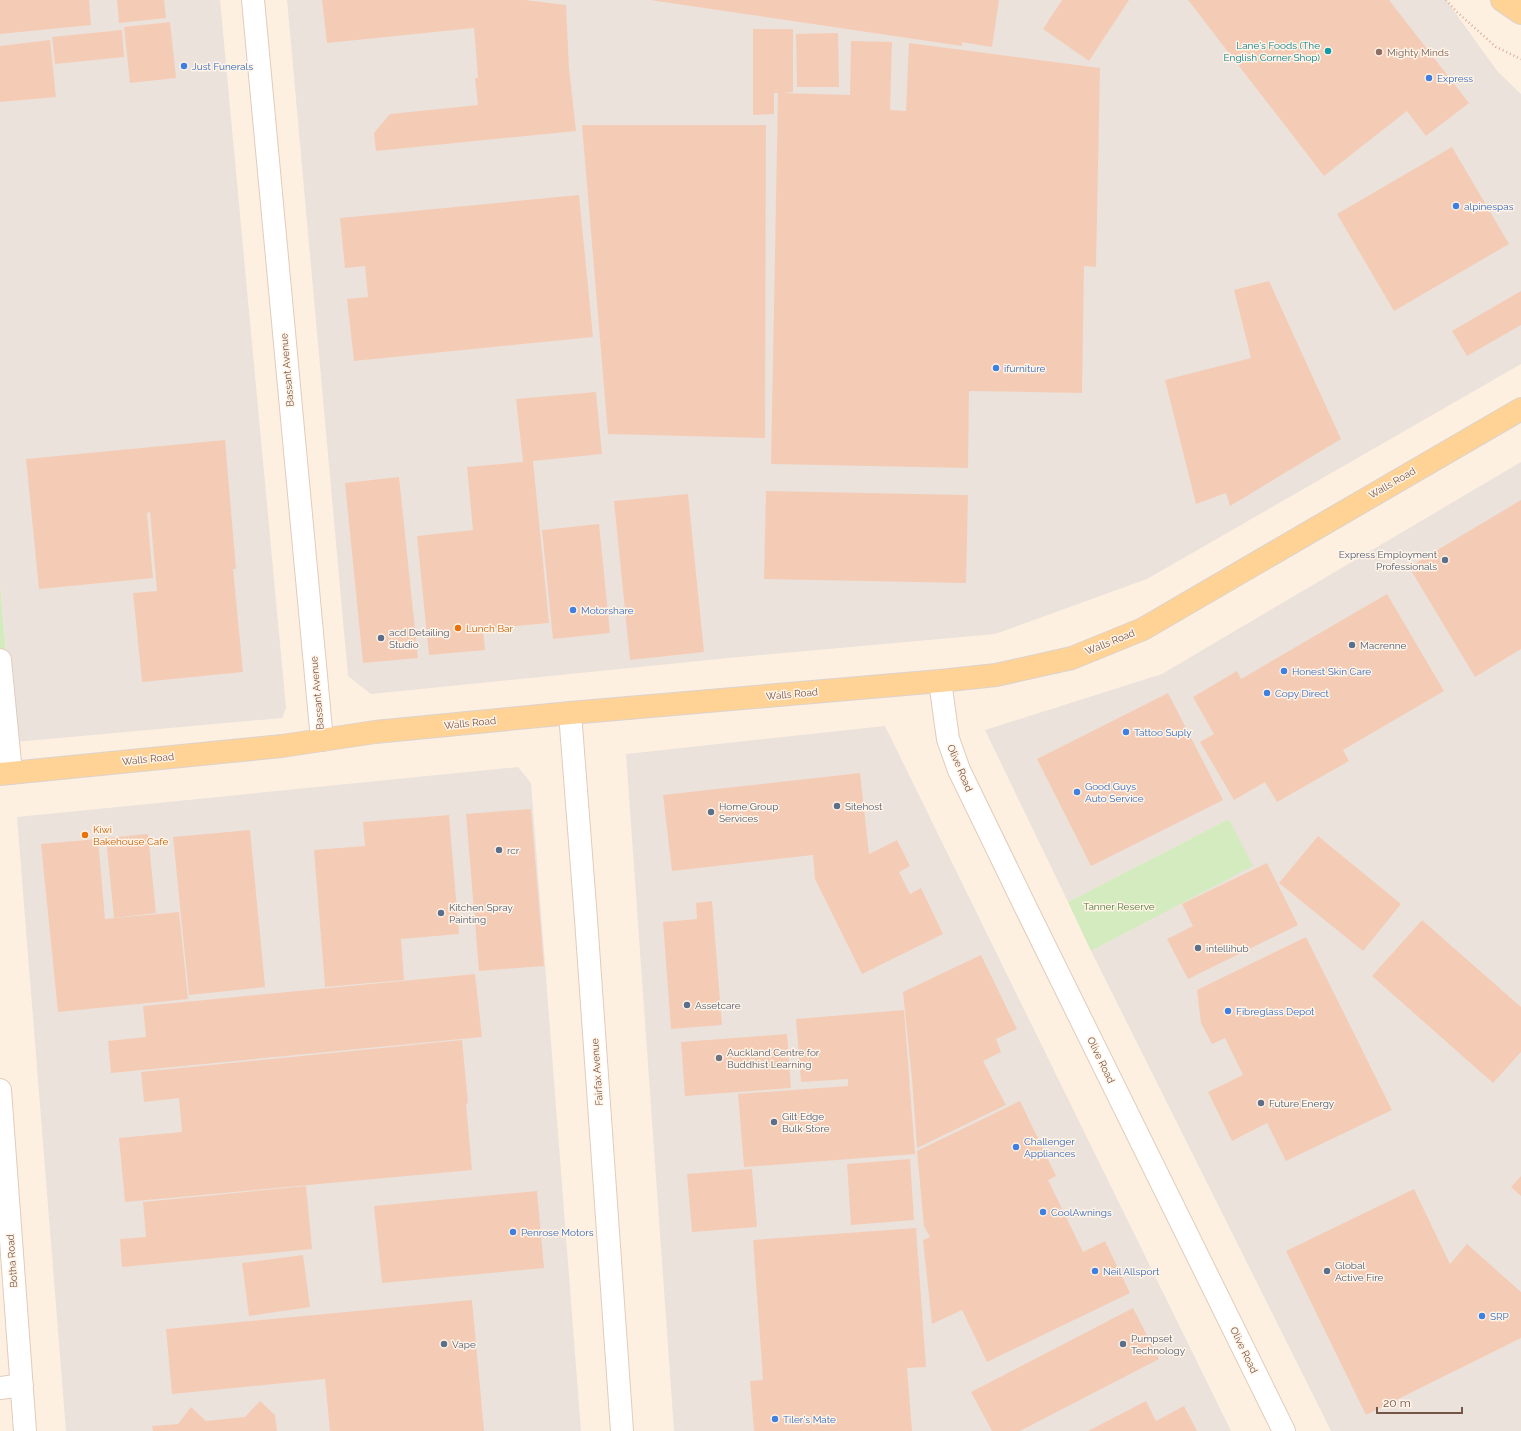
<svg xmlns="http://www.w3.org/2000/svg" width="1521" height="1431" viewBox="0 0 1521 1431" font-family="Raleway,sans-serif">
	<rect width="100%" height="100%" fill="#fdf0e0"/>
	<!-- industrial -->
	<path fill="#ebe2dc" d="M0,0h220l66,708 -4,10 -267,24 -15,-158z
		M287,0h1159l52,72 23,22v270l-374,215 -152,55 -266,24 -358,36 -23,-18z
		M1521,462v969h-190l-240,-480 161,-85 -23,-47 -161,83 -83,-172 177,-56z
		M885,726l346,705h-557l-48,-677z
		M518,767l13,16 50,648h-515l-49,-614z"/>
	<!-- green -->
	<path fill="#d3ebbe" d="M0,584l10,113 -10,47z
		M1229,819l24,47 -162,85 -23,-49z"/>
	<!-- building -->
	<path fill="#f4ccb6" d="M0,0h89l2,25 -91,9z
		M117,0h47l2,18 -47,5z
		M322,0h203l41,5 3,63 7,63 -200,20 -2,-18 16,-19 88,-9 -3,-27h3l-4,-50 -147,15z
		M650,0h349l-7,47 -30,-5v4z
		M1062,0h67l-40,61 -46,-32z
		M1188,0h201l80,103 -43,33 -19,-25 -83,65z
		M170,22l6,56 -46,5 -6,-56z
		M753,29h40v63l-10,1 67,2 1,-54 41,1 -2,68 16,1 3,-68 191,25 -4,199 -12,-1 -2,127 -113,-2 -1,77 -197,-4 7,-371h-4v21l-21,1z
		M122,30l2,27 -69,7 -3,-27z
		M838,33l1,54h-42l-1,-53z
		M50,40l6,57 -56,5v-56z
		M582,125h184l-1,313 -157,-4z
		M1452,147l57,97 -115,67 -57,-97z
		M579,195l14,142 -239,24 -7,-62 21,-2 -3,-31 -20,2 -5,-50z
		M1269,281l72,158 -111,67 -4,-13 -30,11 -31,-124 86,-22 -17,-68z
		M1521,291v34l-54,31 -15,-25z
		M596,392l6,62 -69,7 16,162 -66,6 2,21 -56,5 -12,-119 56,-6 -6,-63 56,-5 -7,-63z
		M225,440l11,129h-3l10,103 -101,10 -9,-89 24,-2 -7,-79 -3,1 6,65 -114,11 -13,-130z
		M399,477l19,181 -55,5 -18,-180z
		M766,491l202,4 -2,88 -202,-4z
		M688,494l16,158 -74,8 -16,-159z
		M1521,500v149l-46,28 -66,-110z
		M599,524l11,109 -57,6 -11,-109z
		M1387,594l57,97 -101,59 6,11 -72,41 -12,-20 -31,18 -34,-58 14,-8 -21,-37 44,-26 4,8z
		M1168,693l55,107 -132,66 -54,-107z
		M860,773l9,81 28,-14 13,26 -11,6 11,22 11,-6 22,46 -81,40 -47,-95 -2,-24 -141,16 -9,-76z
		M531,809l13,157 -65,5 -13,-157z
		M449,815l10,119 -58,5 3,41 -79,7 -11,-137 51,-4 -2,-24z
		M250,830l15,157 -76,8 -16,-158z
		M148,834l8,79 -42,5 -8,-80z
		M1318,836l83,68 -38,47 -84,-68z
		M98,839l7,80 74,-7 9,87 -130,13 -17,-168z
		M1267,863l31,62 -110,54 -21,-40 26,-13 -11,-22z
		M712,901l10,124 -51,4 -8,-107 34,-3 -1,-16z
		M1422,920l99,87v45l-28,31 -121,-107z
		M1306,937l86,173 -106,51 -19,-38 -35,18 -24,-49 35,-17 -18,-37 -13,6 -11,-21 -4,-33z
		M981,955l36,74 -21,10 5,13 -18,9 23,44 -89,43 -5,-69 -9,-87z
		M475,974l7,63 -371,36 -3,-32 38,-4 -3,-31z
		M904,1010l11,144 -171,13 -6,-73 110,-8v-7l-47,3 -5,-63z
		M787,1034l4,54 -106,8 -4,-54z
		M462,1040l6,63 -2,1 6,66 -347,32 -6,-64 63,-6 -3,-34 -35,4 -3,-30z
		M1020,1101l36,75 -8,4 35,72 22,-11 25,52 -143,69 -25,-52 -30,14 -9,-84 7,-3 -6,-11 -7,-75z
		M910,1159l4,61 -63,5 -4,-61z
		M752,1169l5,58 -65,5 -5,-58z
		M1521,1176v20l-10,-9z
		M306,1186l6,63 -190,18 -2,-28 26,-2 -3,-35z
		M1414,1189l36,75 17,-20 54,48v46l-155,77 -80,-164z
		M537,1191l7,77 -162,15 -8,-77z
		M916,1228l10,139 -19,1 5,63h-158l-4,-50 13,-1 -10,-140z
		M303,1255l7,52 -61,9 -7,-53z
		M472,1300l12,131h-154l-5,-52 -153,15 -6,-65z
		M1133,1308l26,51 -139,72h-28l-21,-39z
		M260,1401l15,14 2,16h-124l-1,-5 26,-2 13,-17 15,14 39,-4z
		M1146,1401l10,20 28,-15 13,25h-109z"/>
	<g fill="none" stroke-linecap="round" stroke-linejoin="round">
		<defs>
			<path id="minor" d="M253,0l69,740
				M0,660l11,113
				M940,681l8,58 11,31 66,136 259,525
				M570,713l16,206 36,512
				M0,1090l25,341
				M0,1388l22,-3"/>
			<path id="major" d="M1502,0l19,13
				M0,774l282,-28 93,-14 195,-19 370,-32 56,-6 76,-17 71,-29 378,-220"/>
		</defs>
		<!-- minor casing -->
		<use href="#minor" stroke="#e1ccbc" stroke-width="24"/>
		<!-- major casing -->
		<use href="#major" stroke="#dbd3cf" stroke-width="24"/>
		<!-- path -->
		<path stroke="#d8af9a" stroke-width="2.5" stroke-dasharray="1 3" stroke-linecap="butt" d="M1446,0l11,12 39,35 25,12"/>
		<!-- minor -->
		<use href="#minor" stroke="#fff" stroke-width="22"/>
		<!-- major -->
		<use href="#major" stroke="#ffd295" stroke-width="22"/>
	</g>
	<!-- markers -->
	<circle fill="#0f9aa8" stroke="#fff4e7" stroke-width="1.5" cx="1328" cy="51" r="4"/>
	<circle fill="#8d6e63" stroke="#fff4e7" stroke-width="1.5" cx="1379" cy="52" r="4"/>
	<g fill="#3f7fe0" stroke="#fff4e7" stroke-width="1.5">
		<circle cx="184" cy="66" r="4"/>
		<circle cx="1429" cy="78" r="4"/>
		<circle cx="1456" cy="206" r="4"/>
		<circle cx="996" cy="368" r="4"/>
		<circle cx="573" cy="610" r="4"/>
		<circle cx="1284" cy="671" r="4"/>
		<circle cx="1267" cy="693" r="4"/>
		<circle cx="1126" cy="732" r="4"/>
		<circle cx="1077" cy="792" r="4"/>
		<circle cx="1228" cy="1011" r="4"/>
		<circle cx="1016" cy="1147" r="4"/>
		<circle cx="1043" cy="1212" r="4"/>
		<circle cx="513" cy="1232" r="4"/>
		<circle cx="1095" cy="1271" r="4"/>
		<circle cx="1482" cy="1316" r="4"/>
		<circle cx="775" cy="1419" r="4"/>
	</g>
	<g fill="#5c6f8a" stroke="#fff4e7" stroke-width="1.5">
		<circle cx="1445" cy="560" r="4"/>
		<circle cx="381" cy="638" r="4"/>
		<circle cx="1352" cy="645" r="4"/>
		<circle cx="837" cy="806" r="4"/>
		<circle cx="711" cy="812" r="4"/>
		<circle cx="499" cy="850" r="4"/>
		<circle cx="441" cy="913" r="4"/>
		<circle cx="1198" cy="948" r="4"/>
		<circle cx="687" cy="1005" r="4"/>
		<circle cx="1261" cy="1103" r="4"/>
		<circle cx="774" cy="1122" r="4"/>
		<circle cx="1327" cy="1271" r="4"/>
		<circle cx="444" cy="1344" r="4"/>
		<circle cx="1123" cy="1344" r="4"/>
	</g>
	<g fill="#e8710a" stroke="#fff4e7" stroke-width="1.5">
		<circle cx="458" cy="628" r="4"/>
		<circle cx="85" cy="835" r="4"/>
	</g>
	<circle fill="#6b7280" stroke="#fff4e7" stroke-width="1.5" cx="719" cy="1058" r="4"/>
	<g text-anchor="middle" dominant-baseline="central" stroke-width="3" stroke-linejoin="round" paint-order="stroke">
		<!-- culture labels -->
		<g font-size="10" fill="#0d838f" stroke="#fff4e7" text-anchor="end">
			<text x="1320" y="45">Lane's Foods (The<tspan x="1320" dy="12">English Corner Shop)</tspan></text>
		</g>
		<!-- education labels -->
		<g font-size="10" fill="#785e54" stroke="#fff4e7" text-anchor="start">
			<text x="1387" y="52">Mighty Minds</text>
		</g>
		<!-- shop labels -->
		<g font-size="10" fill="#366cbe" stroke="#fff4e7" text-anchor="start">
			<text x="192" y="66">Just Funerals</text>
			<text x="1437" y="78">Express</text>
			<text x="1464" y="206">alpinespas</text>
			<text x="1004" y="368">ifurniture</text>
			<text x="581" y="610">Motorshare</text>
			<text x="1292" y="671">Honest Skin Care</text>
			<text x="1275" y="693">Copy Direct</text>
			<text x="1134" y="732">Tattoo Suply</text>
			<text x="1085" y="786">Good Guys<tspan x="1085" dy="12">Auto Service</tspan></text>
			<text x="1236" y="1011">Fibreglass Depot</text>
			<text x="1024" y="1141">Challenger<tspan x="1024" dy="12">Appliances</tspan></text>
			<text x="1051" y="1212">CoolAwnings</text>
			<text x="521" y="1232">Penrose Motors</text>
			<text x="1103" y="1271">Neil Allsport</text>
			<text x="1490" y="1316">SRP</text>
			<text x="783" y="1419">Tiler's Mate</text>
		</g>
		<!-- street labels -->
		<g font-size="10" fill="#755546" stroke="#fff4e7">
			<text transform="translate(287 370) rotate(-95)">Bassant Avenue</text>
			<text transform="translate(1392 483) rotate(-30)">Walls Road</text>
			<text transform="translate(1110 642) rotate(-22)">Walls Road</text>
			<text transform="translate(317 693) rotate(-95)">Bassant Avenue</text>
			<text transform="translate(792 694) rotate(-5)">Walls Road</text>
			<text transform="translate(470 723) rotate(-6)">Walls Road</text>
			<text transform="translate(148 759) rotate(-6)">Walls Road</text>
			<text transform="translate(960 768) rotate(67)">Olive Road</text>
			<text transform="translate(1101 1060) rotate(64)">Olive Road</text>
			<text transform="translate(597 1072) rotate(-94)">Fairfax Avenue</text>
			<text transform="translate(12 1261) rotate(-94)">Botha Road</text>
			<text transform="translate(1244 1350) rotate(64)">Olive Road</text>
		</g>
		<!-- service labels -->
		<g font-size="10" fill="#4e5e75" stroke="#fff4e7" text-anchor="start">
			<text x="1437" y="554" text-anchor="end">Express Employment<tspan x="1437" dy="12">Professionals</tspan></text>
			<text x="389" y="632">acd Detailing<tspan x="389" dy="12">Studio</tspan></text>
			<text x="1360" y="645">Macrenne</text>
			<text x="719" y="806">Home Group<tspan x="719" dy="12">Services</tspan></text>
			<text x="845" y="806">Sitehost</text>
			<text x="507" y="850">rcr</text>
			<text x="449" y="907">Kitchen Spray<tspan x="449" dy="12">Painting</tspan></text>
			<text x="1206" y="948">intellihub</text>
			<text x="695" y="1005">Assetcare</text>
			<text x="1269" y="1103">Future Energy</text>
			<text x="782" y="1116">Gilt Edge<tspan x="782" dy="12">Bulk Store</tspan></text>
			<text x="1335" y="1265">Global<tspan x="1335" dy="12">Active Fire</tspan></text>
			<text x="1131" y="1338">Pumpset<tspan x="1131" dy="12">Technology</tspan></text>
			<text x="452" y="1344">Vape</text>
		</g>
		<!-- food labels -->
		<g font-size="10" fill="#c56008" stroke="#fff4e7" text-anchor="start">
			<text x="466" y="628">Lunch Bar</text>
			<text x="93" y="829">Kiwi<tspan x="93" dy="12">Bakehouse Cafe</tspan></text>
		</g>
		<!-- park labels -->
		<g font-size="10" fill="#537b3e" stroke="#fff4e7">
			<text x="1119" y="906">Tanner Reserve</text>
		</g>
		<!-- worship labels -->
		<g font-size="10" fill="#5b616d" stroke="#fff4e7" text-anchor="start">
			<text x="727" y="1052">Auckland Centre for<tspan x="727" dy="12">Buddhist Learning</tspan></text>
		</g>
	</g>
	<!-- scale -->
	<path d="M1377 1407v6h85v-6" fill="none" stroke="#755546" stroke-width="2"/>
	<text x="1383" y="1407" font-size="12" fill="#755546" stroke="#fff4e7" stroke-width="3" paint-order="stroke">20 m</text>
</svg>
